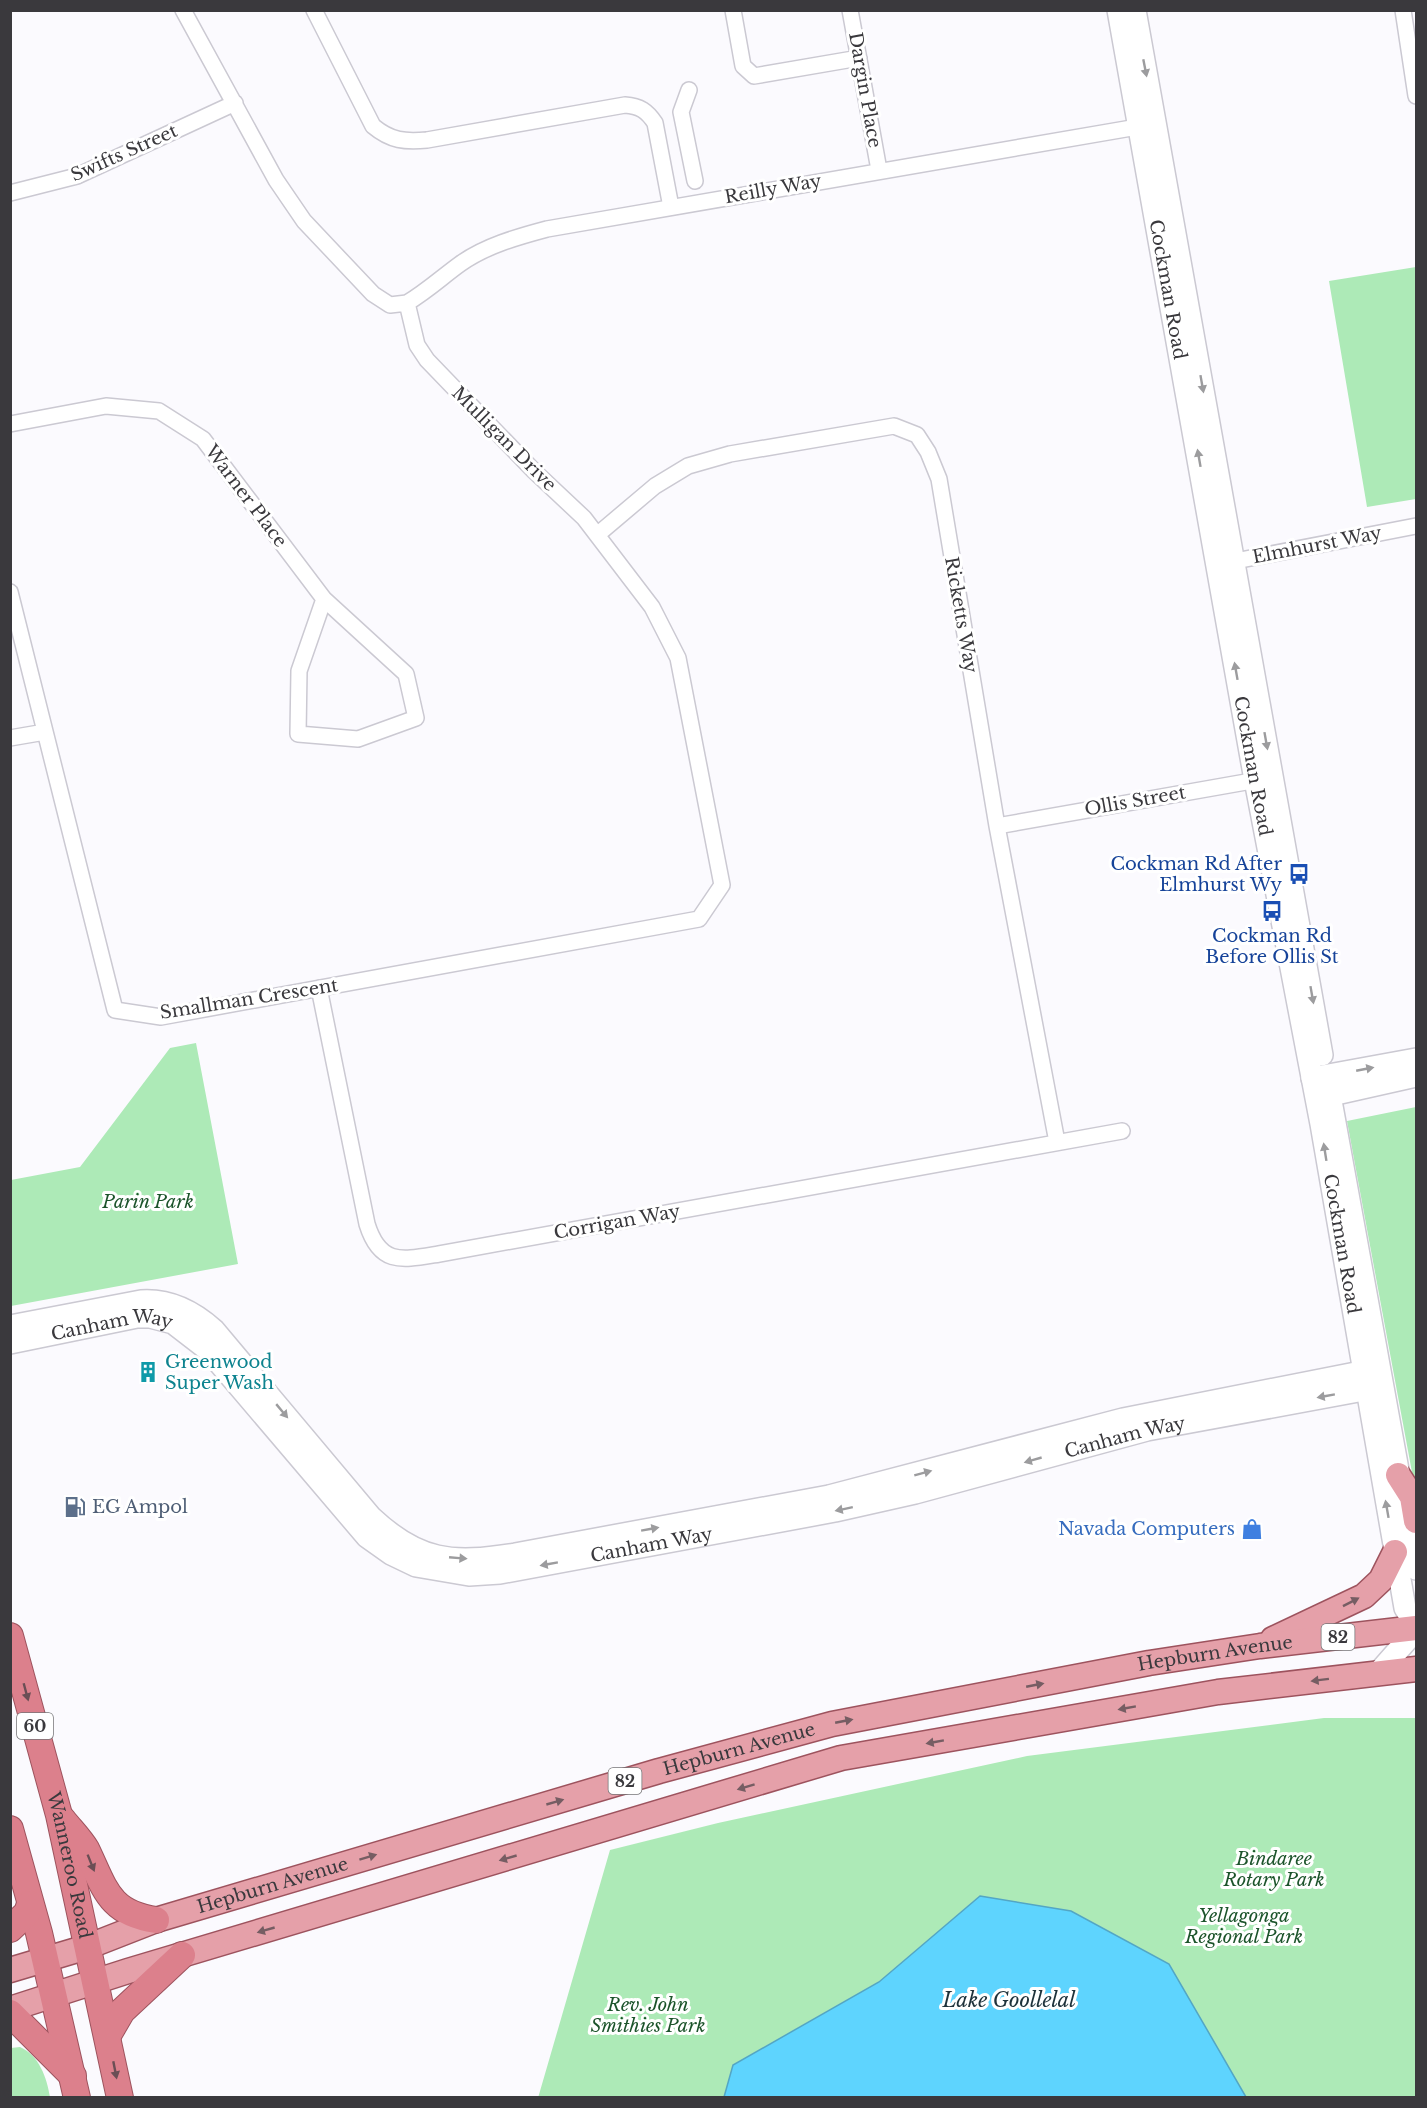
<svg xmlns="http://www.w3.org/2000/svg" width="1427" height="2108" viewBox="0 0 1427 2108" font-family="'Libre Baskerville',serif">
	<rect width="100%" height="100%" fill="#fbfafe"/>
	<!-- green -->
	<path fill="#adeab7" d="M1416,267v232l-49,8 -38,-226z
		M196,1043l42,221 -227,42v-126l69,-13 90,-119z
		M1416,1107v387l-69,-373z
		M1324,1718h92v379l-878,1 72,-248 108,-27 309,-67z
		M20,2047c19,8 27,31 30,50h-39v-49z"/>
	<!-- water -->
	<path fill="#5ed4fe" stroke="#53a6c4" stroke-width="1.5" d="M980,1896l91,15 98,53 77,133h-522l9,-32 146,-83z"/>
	<g fill="none" stroke-linecap="round" stroke-linejoin="round">
		<defs>
			<path id="minor" d="M314,10l59,116c18,15 32,16 54,14l198,-35c15,1 22,6 30,18l16,84
				M733,10l10,56 11,10 105,-18
				M850,10l29,160
				M1403,10l13,86
				M689,90l-8,22 14,69
				M10,193l67,-17 158,-73
				M407,303c20,-12 35,-26 53,-39 25,-18 57,-27 87,-35l602,-104
				M10,424l96,-18 53,5 44,28 121,160 82,75 10,44 -58,21 -60,-5 1,-63 25,-72
				M597,535l58,-49 33,-20 42,-12 164,-28 23,9 11,17 11,27 58,347 60,316
				M1225,563l191,-37
				M10,592l105,418 46,7 538,-98 23,-34 -44,-227 -26,-51 -68,-89 -50,-47 -107,-111 -10,-15 -10,-42 -17,2 -17,-11 -69,-73 -28,-41 -93,-170
				M10,738l35,-6
				M997,826l266,-47
				M319,988l48,236c13,42 35,36 72,30l683,-123"/>
			<g id="secondary">
				<path id="s1" d="M1118,10l137,770 66,344 84,484 11,18"/>
				<path d="M1135,10l187,1045"/>
				<path d="M1312,1078l104,-19"/>
				<path d="M1330,1095l86,474"/>
				<path d="M1318,1098l98,-22"/>
				<path d="M10,1326l131,-25c28,-2 53,11 73,29l157,187c48,45 81,47 144,37l314,-58 294,-77 253,-50"/>
				<path id="s2" d="M10,1343l127,-26h13l23,6 35,27 159,187 24,17 25,12 53,9 31,-2 335,-62 80,-18 232,-63 233,-43"/>
				<path d="M1378,1673l38,-43"/>
			</g>
			<g id="primary">
				<path d="M1398,1475l14,22 4,24"/>
				<path d="M1273,1639l91,-43 17,-16 14,-28"/>
				<path id="s3" d="M10,1970l77,-23 69,-27 503,-149 173,-47 317,-61 111,-17 156,-18"/>
				<path d="M10,2009l118,-38 713,-213 377,-66 198,-23"/>
			</g>
			<g id="trunk">
				<path id="s4" d="M10,1636l49,179 61,283"/>
				<path d="M63,1820c7,9 17,19 23,29 19,39 22,64 70,71"/>
				<path d="M10,1829l29,104 38,165"/>
				<path d="M10,1929l17,-16 3,-9"/>
				<path d="M10,2013l63,63"/>
				<path d="M108,2035l14,-24 60,-56"/>
			</g>
		</defs>
		<!-- minor casing -->
		<use href="#minor" stroke="#cbc9d2" stroke-width="18"/>
		<!-- secondary casing -->
		<use href="#secondary" stroke="#cbc9d2" stroke-width="24"/>
		<!-- primary casing -->
		<use href="#primary" stroke="#9d535e" stroke-width="27"/>
		<!-- trunk casing -->
		<use href="#trunk" stroke="#9d535e" stroke-width="28"/>
		<!-- minor -->
		<use href="#minor" stroke="#fff" stroke-width="15"/>
		<!-- secondary -->
		<use href="#secondary" stroke="#fff" stroke-width="21"/>
		<!-- primary -->
		<use href="#primary" stroke="#e5a0a9" stroke-width="24"/>
		<!-- trunk -->
		<use href="#trunk" stroke="#dc808c" stroke-width="26"/>
	</g>
	<!-- one-way arrows -->
	<defs><path id="oneway-solid" d="M-6-.8H1V-3.2L6.5 0L1 3.2V.8H-6Z" transform="scale(1.5)"/></defs>
	<g fill="#9c9c9e">
		<use href="#oneway-solid" transform="translate(1145 68) rotate(79)"/>
		<use href="#oneway-solid" transform="translate(1202 384) rotate(80)"/>
		<use href="#oneway-solid" transform="translate(1199 458) rotate(-100)"/>
		<use href="#oneway-solid" transform="translate(1236 671) rotate(-100)"/>
		<use href="#oneway-solid" transform="translate(1266 741) rotate(80)"/>
		<use href="#oneway-solid" transform="translate(1312 995) rotate(80)"/>
		<use href="#oneway-solid" transform="translate(1365 1069) rotate(-11)"/>
		<use href="#oneway-solid" transform="translate(1325 1152) rotate(-99)"/>
		<use href="#oneway-solid" transform="translate(1326 1396) rotate(170)"/>
		<use href="#oneway-solid" transform="translate(282 1411) rotate(50)"/>
		<use href="#oneway-solid" transform="translate(1033 1460) rotate(164)"/>
		<use href="#oneway-solid" transform="translate(923 1473) rotate(-15)"/>
		<use href="#oneway-solid" transform="translate(844 1509) rotate(168)"/>
		<use href="#oneway-solid" transform="translate(1387 1509) rotate(-100)"/>
		<use href="#oneway-solid" transform="translate(650 1529) rotate(-10)"/>
		<use href="#oneway-solid" transform="translate(458 1558) rotate(5)"/>
		<use href="#oneway-solid" transform="translate(549 1564) rotate(170)"/>
	</g>
	<g fill="#765d63">
		<use href="#oneway-solid" transform="translate(1351 1602) rotate(-27)"/>
		<use href="#oneway-solid" transform="translate(1320 1680) rotate(173)"/>
		<use href="#oneway-solid" transform="translate(1035 1685) rotate(-11)"/>
		<use href="#oneway-solid" transform="translate(1127 1708) rotate(170)"/>
		<use href="#oneway-solid" transform="translate(844 1721) rotate(-11)"/>
		<use href="#oneway-solid" transform="translate(935 1742) rotate(170)"/>
		<use href="#oneway-solid" transform="translate(746 1787) rotate(163)"/>
		<use href="#oneway-solid" transform="translate(555 1802) rotate(-16)"/>
		<use href="#oneway-solid" transform="translate(368 1857) rotate(-17)"/>
		<use href="#oneway-solid" transform="translate(508 1858) rotate(164)"/>
		<use href="#oneway-solid" transform="translate(266 1930) rotate(164)"/>
	</g>
	<g fill="#6b4e55">
		<use href="#oneway-solid" transform="translate(26 1692) rotate(75)"/>
		<use href="#oneway-solid" transform="translate(91 1863) rotate(68)"/>
		<use href="#oneway-solid" transform="translate(115 2070) rotate(79)"/>
	</g>
	<!-- icons -->
	<defs>
		<symbol id="bus-bare" viewBox="-9 -9 18 18"><path d="M-5-6H5V4H4V6H2V4H-2V6H-4V4H-5ZM-3.5-4V0h7V-4ZM-3.5 1.2v1.5H-2V1.2ZM2 1.2v1.5H3.5V1.2Z" fill="#1a4fb4" stroke="#fff" stroke-width="2.5" paint-order="stroke"/></symbol>
		<symbol id="building-bare" viewBox="-9 -9 18 18"><path d="M-4-6H4V6H1V3H-1V6H-4ZM-2.5-4.3h1.7v1.8h-1.7ZM.8-4.3h1.7v1.8H.8ZM-2.5-1h1.7V.8h-1.7ZM.8-1h1.7V.8H.8Z" fill="#0f9aa8" stroke="#fff" stroke-width="2.5" paint-order="stroke"/></symbol>
		<symbol id="fuel-bare" viewBox="-9 -9 18 18"><path d="M-5.5-6h7V0h2V4h1.3V-2.5L3-4.5l.8-.8L6-3V5H2.5V1h-1V6h-7ZM-4.2-4.7v3.2H.2V-4.7Z" fill="#5c6f8a" stroke="#fff" stroke-width="2.5" paint-order="stroke"/></symbol>
		<symbol id="shop-bare" viewBox="-9 -9 18 18"><path d="M-5-2.5h2.3a2.7 3.5 0 0 1 5.4 0H5L5.5 6h-11ZM-1.5-2.5h3a1.5 2.3 0 0 0-3 0Z" fill="#3f7fe0" stroke="#fff" stroke-width="2.5" paint-order="stroke"/></symbol>
	</defs>
	<g fill-rule="evenodd">
		<use href="#bus-bare" x="1284" y="859" width="30" height="30"/>
		<use href="#bus-bare" x="1257" y="896" width="30" height="30"/>
		<use href="#building-bare" x="133" y="1357" width="30" height="30"/>
		<use href="#fuel-bare" x="60" y="1492" width="30" height="30"/>
		<use href="#shop-bare" x="1237" y="1514" width="30" height="30"/>
	</g>
	<g text-anchor="middle" dominant-baseline="central" stroke-width="6" stroke-linejoin="round" paint-order="stroke">
		<!-- shield labels -->
		<g fill="#fff" stroke="#757477" stroke-width="1.5">
			<rect x="1321.5" y="1624" width="33" height="26" rx="4.5"/>
			<rect x="17" y="1713" width="36" height="26" rx="4.5"/>
			<rect x="608.5" y="1768" width="33" height="26" rx="4.5"/>
		</g>
		<g font-size="16" font-weight="bold" fill="#3a393d">
			<text x="1338" y="1637">82</text>
			<text x="35" y="1726">60</text>
			<text x="625" y="1781">82</text>
		</g>
		<!-- street labels -->
		<g font-size="18" fill="#3a393d" stroke="#fff">
			<text transform="translate(865 90) rotate(80)">Dargin Place</text>
			<text transform="translate(124 153) rotate(-24)">Swifts Street</text>
			<text transform="translate(773 189) rotate(-10)">Reilly Way</text>
			<text stroke="none"><textPath href="#s1" startOffset="284">Cockman Road</textPath></text>
			<text transform="translate(504 439) rotate(45)">Mulligan Drive</text>
			<text transform="translate(246 496) rotate(53)">Warner Place</text>
			<text transform="translate(1317 545) rotate(-11)">Elmhurst Way</text>
			<text transform="translate(961 615) rotate(80)">Ricketts Way</text>
			<text stroke="none"><textPath href="#s1" startOffset="768">Cockman Road</textPath></text>
			<text transform="translate(1135 801) rotate(-10)">Ollis Street</text>
			<text transform="translate(249 999) rotate(-9)">Smallman Crescent</text>
			<text transform="translate(617 1222) rotate(-10)">Corrigan Way</text>
			<text stroke="none"><textPath href="#s1" startOffset="1254">Cockman Road</textPath></text>
			<text stroke="none"><textPath href="#s2" startOffset="104">Canham Way</textPath></text>
			<text stroke="none"><textPath href="#s2" startOffset="1238">Canham Way</textPath></text>
			<text stroke="none"><textPath href="#s2" startOffset="752">Canham Way</textPath></text>
			<text stroke="none"><textPath href="#s3" startOffset="1248">Hepburn Avenue</textPath></text>
			<text stroke="none"><textPath href="#s3" startOffset="762">Hepburn Avenue</textPath></text>
			<text stroke="none"><textPath href="#s4" startOffset="237">Wanneroo Road</textPath></text>
			<text stroke="none"><textPath href="#s3" startOffset="276">Hepburn Avenue</textPath></text>
		</g>
		<!-- transit labels -->
		<g font-size="18" fill="#164399" stroke="#fff" text-anchor="end">
			<text x="1282" y="864">Cockman Rd After<tspan x="1282" dy="21">Elmhurst Wy</tspan></text>
			<text x="1272" y="936" text-anchor="middle">Cockman Rd<tspan x="1272" dy="21">Before Ollis St</tspan></text>
		</g>
		<!-- park labels -->
		<g font-size="18" font-style="italic" fill="#1c542b" stroke="#fff">
			<text x="148" y="1202">Parin Park</text>
			<text x="1274" y="1859">Bindaree<tspan x="1274" dy="21">Rotary Park</tspan></text>
			<text x="1244" y="1916">Yellagonga<tspan x="1244" dy="21">Regional Park</tspan></text>
			<text x="648" y="2005">Rev. John<tspan x="648" dy="21">Smithies Park</tspan></text>
		</g>
		<!-- culture labels -->
		<g font-size="18" fill="#0d838f" stroke="#fff" text-anchor="start">
			<text x="165" y="1362">Greenwood<tspan x="165" dy="21">Super Wash</tspan></text>
		</g>
		<!-- service labels -->
		<g font-size="18" fill="#4e5e75" stroke="#fff" text-anchor="start">
			<text x="92" y="1507">EG Ampol</text>
		</g>
		<!-- shop labels -->
		<g font-size="18" fill="#366cbe" stroke="#fff" text-anchor="end">
			<text x="1235" y="1529">Navada Computers</text>
		</g>
		<!-- water labels -->
		<g font-size="20" font-style="italic" fill="#1e323b" stroke="#fff">
			<text x="1009" y="2000">Lake Goollelal</text>
		</g>
	</g>
	<!-- border -->
	<rect width="1427" height="2108" fill="none" stroke="#3a393d" stroke-width="24"/>
</svg>
